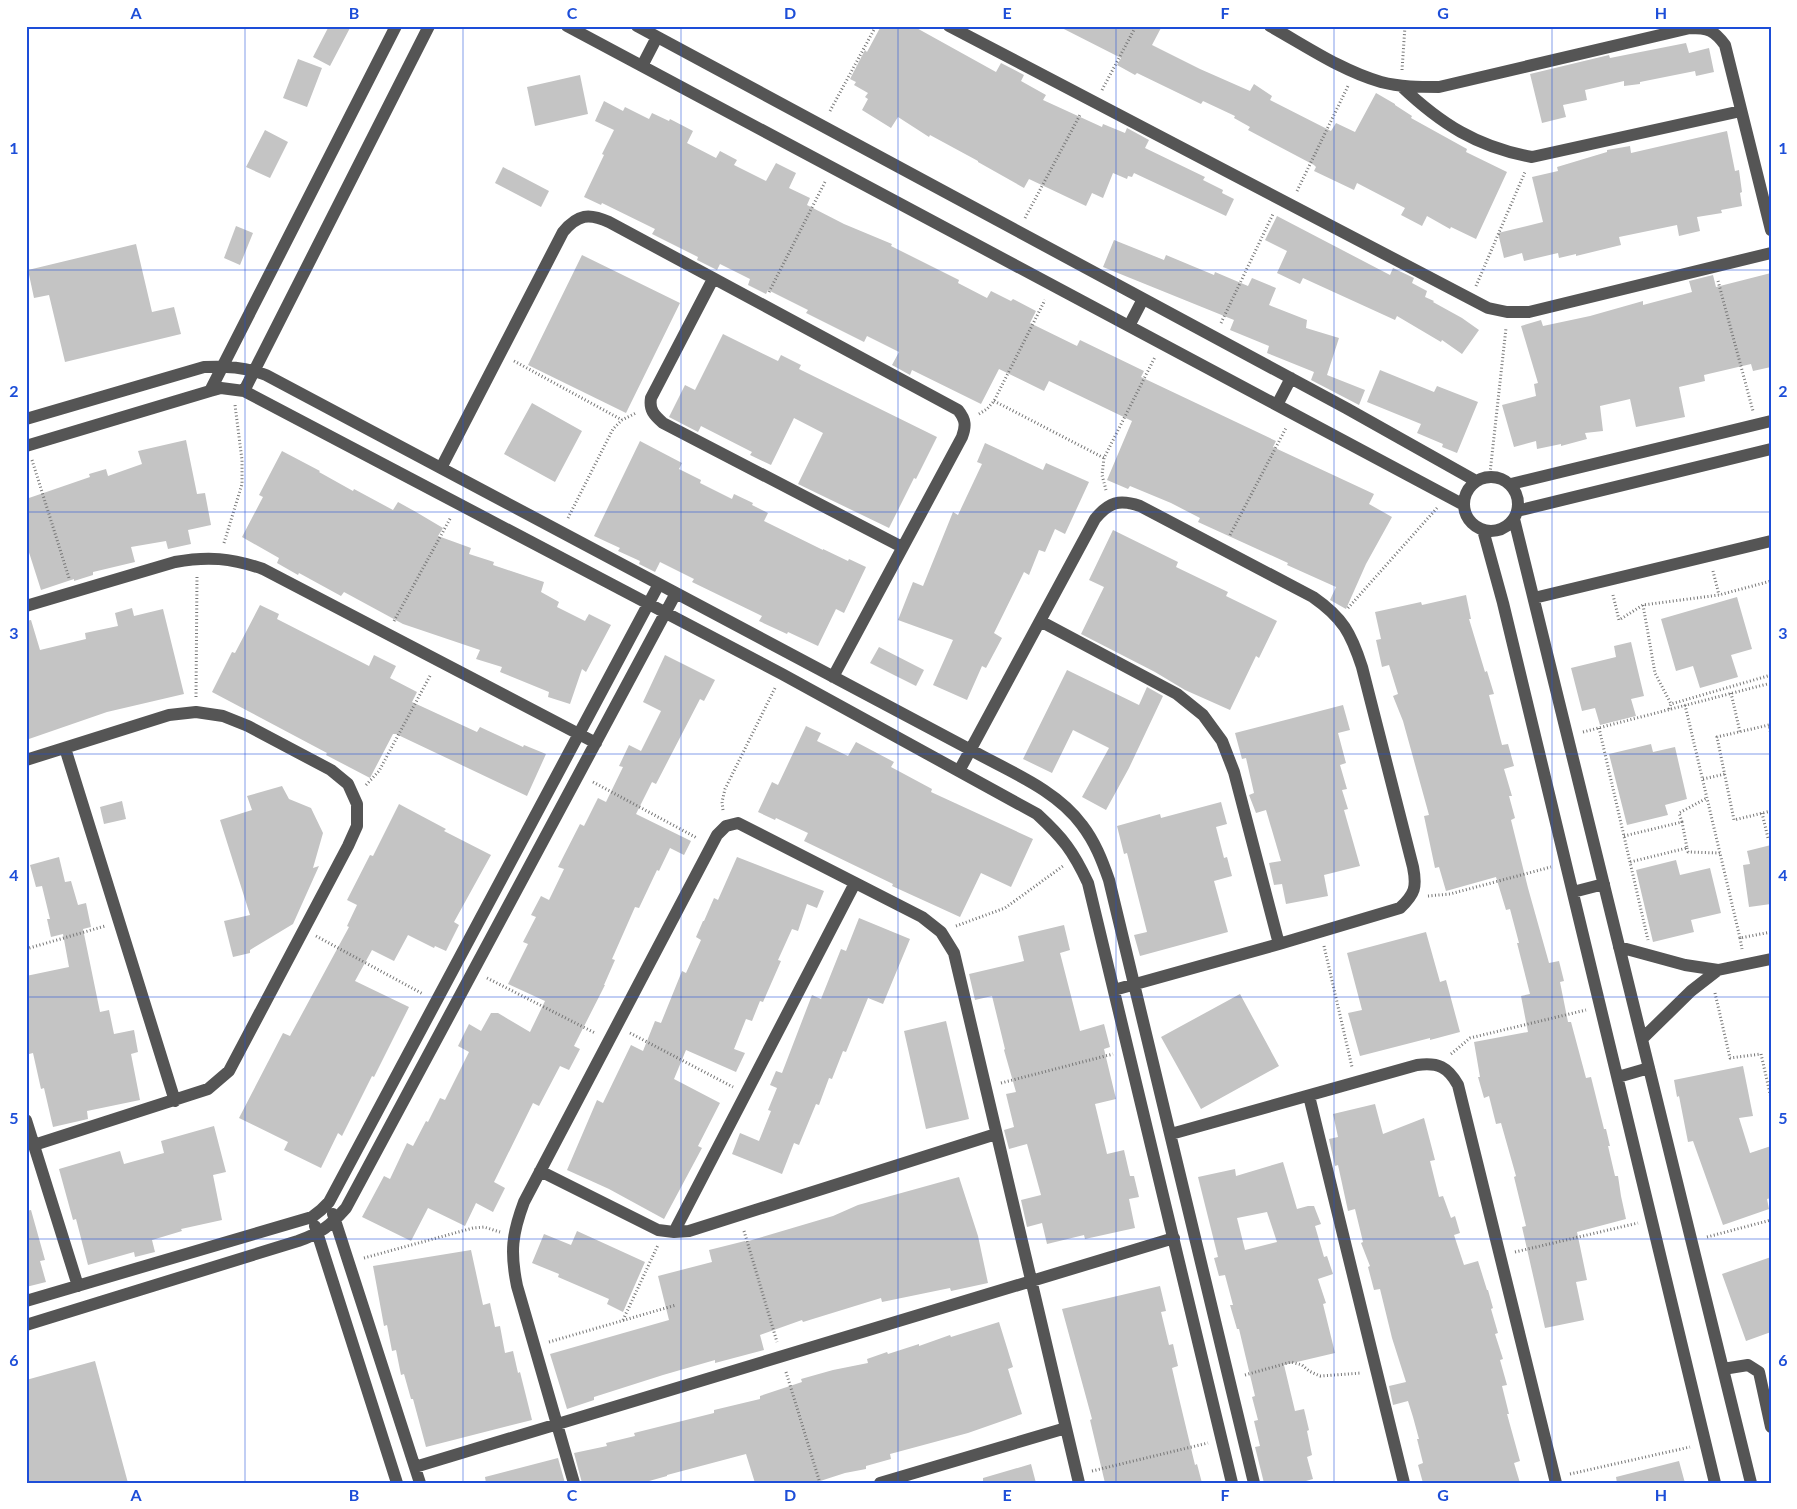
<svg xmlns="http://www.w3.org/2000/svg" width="1797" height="1509" viewBox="0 0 1797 1509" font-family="Lato,sans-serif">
	<rect width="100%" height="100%" fill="#fff"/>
	<!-- building -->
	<path fill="#c4c4c4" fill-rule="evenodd" d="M329,26h22l-21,40 -17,-9z
		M881,26h32l83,46 5,-9 23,12 -3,6 25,14 -3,5 59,27 1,-3 22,9 2,-5 22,12 -4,8 60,29 -2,3 20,10 -1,3 12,6 -8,17 -92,-43 -2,4 -4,-1 -1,3 -14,-6 -10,25 -11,-5 -6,13 -57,-27 -5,9 -46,-26v-1l-48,-26 -1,2 -31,-20 -7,11 -29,-18 6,-11 -3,-2 3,-4 -14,-8 2,-3 -6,-3 15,-29 2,2z
		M1058,26h104l-10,19 48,24 50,22 4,-7 18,12 -2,4 61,31 5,-8 19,9 21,-39 19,11v1l17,11 -1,2 56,31 -1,3 41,20 -31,67 -25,-12 -1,2 -23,-13 -5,10 -21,-11 4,-7 -48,-25 -3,7 -40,-19 2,-4 -2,-2 -66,-35 2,-3 -16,-9 1,-2 -32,-15 -2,3 -64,-31 -2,2 -18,-10 4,-7z
		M1686,43l3,10 20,-5 5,24 -18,4 -1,-5 -55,11v2l-16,2v-5l-39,9 2,10 -24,5 3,12 -24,6 -12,-49 79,-19 1,3z
		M298,59l24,9 -15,39 -24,-9z
		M580,75l8,39 -53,12 -8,-39z
		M604,101l19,10 2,-4 24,12 3,-6 17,8 1,-2 23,12 -6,12 29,15 4,-7 17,9 -3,5 32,16 10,-18 20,10 -7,15 21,10 -3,7 37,19 48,20 -1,2 68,34 -1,3 29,15 4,-7 20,10 2,-2 23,12 -6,12 47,23 3,-6 64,31 -3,6 135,64 -3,6 101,47 -5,10 23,13 -26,47 -20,45 -16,-9 6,-13 -49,-22 1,-2 -90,-41 2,-4 -29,-15 -41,-17 -2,3 -21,-9 25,-59 -83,-40 -5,10 -45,-22 -18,35 -69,-34 -2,5 -18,-10 7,-13 -32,-16 -3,6 -58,-29 2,-3 -40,-20 -2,4 -18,-9 2,-6 -30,-15 -3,6 -20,-10 1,-3 -46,-23 3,-5 -53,-26 -1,2 -17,-8 20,-42 -2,-1 12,-24 -19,-9z
		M265,130l23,12 -18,36 -24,-11z
		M1727,131l8,40 4,-1 3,22 -2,1 2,13 -21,4 1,3 -25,4 3,14 -21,5 -2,-11 -58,12 2,8 -45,11v-2l-17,4 -1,-5 -34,8 -2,-8 -18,5 -6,-25 45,-11 -11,-45 26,-6 -1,-4 50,-15v-2l23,-4 1,7z
		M503,167l46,24 -8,16 -46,-24z
		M1277,216l113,59 3,-7 21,10 -2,5 15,8 -2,6 9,4 -1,1 29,16 17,12 -17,24 -20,-14 -1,2 -44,-26 -2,4 -92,-42 -3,6 -23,-11 10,-22 -22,-11z
		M236,226l17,7 -13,32 -16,-7z
		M1114,240l50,20 2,-5 48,20 1,-3 33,14 4,-8 24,10 -7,17 38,15 -1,8 33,10 -12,37 38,15 -6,15 -48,-25 3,-8 -47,-19 2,-7 -39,-16 4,-10 -131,-53z
		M136,244l16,68 22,-5 7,27 -116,28 -16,-67 -15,3 -6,-28z
		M582,255l98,48 -54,110 -98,-48z
		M1771,273v94l-18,4 -2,-7 -47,11 1,6 -26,6 6,30 -49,10 -6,-28 -30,7 3,25 -18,2 2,6 -26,7v-2l-24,5 -1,-8 -22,6 -12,-42 34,-9 -2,-12 4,-1 -17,-57 20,-6 2,6 47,-10 53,-15v4l49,-13 -3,-11 24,-6 3,12z
		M723,334l55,27 3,-6 20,10 -2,4 138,68 -21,42 -2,-1 -25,50 -91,-44 25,-51 -29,-15 -23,47 -21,-10 2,-3 -51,-26 -3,6 -29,-15 16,-32 10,5z
		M1380,370l54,22 3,-6 41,16 -21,51 -15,-6 1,-3 -26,-11 4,-9 -54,-22z
		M532,403l50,28 -27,51 -51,-28z
		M186,440l11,54 8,-1 6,32 -23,5 3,14 -23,5 -2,-8 -35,6 4,15 -42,10v3l-19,6v-2l-33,11 -15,-47v-44l64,-22 -1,-3 17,-5 2,7 34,-12 -4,-13z
		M640,441l42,22 -3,6 22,11 -1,3 32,16 2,-5 19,9 -1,2 16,8 -4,8 59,29v-1l25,12 1,-2 17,8 -22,46 -8,-4 -18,37 -30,-14 -1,2 -28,-13 3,-5 -70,-34 2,-3 -34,-17 -5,10 -16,-8 1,-3 -22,-10 2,-3 -26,-12z
		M985,443l58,27 3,-7 43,19 -24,52 -10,-5 -10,23 -6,-2 -10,25 -5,-3 -30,61 8,5 -16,30 -4,-2 -15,34 -34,-15 20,-45 -55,-20 15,-38 10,4 30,-74 5,3 24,-51 -5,-2z
		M282,451l38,20 -1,1 34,19 1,-2 39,21 5,-8 18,10 27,16 -5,8 33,12 -2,6 25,8 -1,3 51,17 -3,10 18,10 -2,5 28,14 4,-7 22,11 -25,47 -4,-3 -12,35 -22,-7 1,-5 -49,-20 2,-5 -26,-8 4,-9 -77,-26 -59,-32 -3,4 -42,-23 -1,2 -21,-12 2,-5 -37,-21 21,-40 -4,-2z
		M1113,530l65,32 -2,5 52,25 -2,4 51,25 -18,37 -3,-2 -26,54 -45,-20 -30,-18 -74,-38 23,-47 -15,-7z
		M1466,595l5,24h-2l16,53 2,-1 7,23 -5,1 13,50 6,-1 6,22 -10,3 8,27h-3l6,22 -4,2 17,68 21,75 10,-2 5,20 -4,1 8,40h3l15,56 5,-1 13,52h2l4,17h-2l7,30h3l3,20 5,23 -49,13 10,48 -11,2 8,38 -39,8 -23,-101 4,-1 -12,-49 2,-1 -15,-53 -5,1 -7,-28 -5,2 -6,-21h2l-6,-35 54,-10 -7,-36 9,-2 -13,-51h2l-9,-34 -4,1 -10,-33 -50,14 -7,-24 -4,1 -11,-52 5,-1 -26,-94 -10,-25 5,-2 -9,-29 -7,2 -6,-27 5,-1 -6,-27 46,-10 1,3z
		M1737,597l15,52 -21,6 7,22 -38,11 -7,-22 -17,5 -15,-52z
		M260,605l19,9 -2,5 92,47 5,-11 22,11 -6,12 27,14 -5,10 65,30 3,-5 43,20 1,-2 22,9 -19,42 -131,-62h-3l-23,44 -44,-23 1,-2 -115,-61 20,-40 3,1z
		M132,608l2,8 29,-7 21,85 -77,18 -81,28v-119l5,-1 9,30 46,-11 -1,-6 33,-7 -3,-13z
		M1631,642l13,54 -13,3 5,17 -36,9 -5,-17 -13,3 -11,-43 45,-11 -2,-11z
		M879,647l45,23 -8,16 -46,-23z
		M665,655l50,25 -11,21 -4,-2 -44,85 -4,-2 -16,32 55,27 -7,14 -14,-7 -11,23 -2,-1 -18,38 -4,-1 -23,52 3,1 -11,25h1l-31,61 6,3 -11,21 -9,-4 -21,40 -6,-3 -39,79 11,6 -12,24 -17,-9 -11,23 -37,-18 -17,33 -49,-24 22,-41 6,3 17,-36 6,3 13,-25 2,1 12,-24 5,2 24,-48 -11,-6 11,-22 12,7 10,-18h7l32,19 15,-31 -37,-17 20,-40 -5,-2 13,-25 -5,-2 10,-19 8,4 15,-31 -6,-2 22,-43 4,2 14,-28 8,4 17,-35 -4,-1 10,-21 12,6 20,-40 -18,-9z
		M1067,670l72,35 8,-18 16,9 -34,72 -23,42 -24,-13 27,-49 -36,-18 -21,43 -29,-14z
		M1343,705l7,25 -12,3 8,30 -6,2 7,24 -5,1 6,19 -4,1 16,56 -36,9 4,21 -42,8 -4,-20 -8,1 -5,-22 12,-2 -15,-51 -10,3 -7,-18 5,-2 -8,-35 -4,1 -7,-26z
		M806,726l15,7 -4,8 31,15 8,-14 38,20 -3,5 41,22 -1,3 102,47 -22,48 -30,-14 -21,44 -68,-31 1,-2 -89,-43 4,-8 -32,-15 -1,2 -17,-8 14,-30 6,3z
		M1651,744l2,8 22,-5 12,52 -22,6 3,10 -41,10 -18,-71z
		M282,786l7,13 22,9 12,25 -10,35 6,-2 -26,58 -43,26v3l-17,4 -9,-36 26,-6 -30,-95 32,-10 -5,-14z
		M122,801l4,18 -22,5 -4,-17z
		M1221,802l6,22 -11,3 8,31 3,-1 5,19 -18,5 14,51 -88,24 -6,-21 13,-3 -20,-79 -3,1 -7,-28 43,-12 1,4z
		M399,804l47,25 -2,2 47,24 -37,67 5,3 -13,26 -11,-5 -1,2 -26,-13 -14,26 -22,-11 -17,31 54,26 -35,70 -2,-1 -30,60 -4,-3 -17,35 -37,-18 4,-8 -49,-24 44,-85 7,3 59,-109 -2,-1 10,-21 -10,-5 23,-45 3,1z
		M1771,845v59l-22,3 -6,-42 7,-1 -3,-13z
		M59,857l6,25 6,-1 7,24 8,-2 5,24 -8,2 17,83 9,-2 5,24 20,-4 4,22 -7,2 9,46 -53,11 1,8 -35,8 -9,-39 -3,1 -8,-36 -4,1 -3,-15v-63l43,-9 -6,-33 -12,3 -4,-18h3l-8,-33 -6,1 -6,-22z
		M737,857l87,34 -7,17 -10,-4 -9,27 -6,-2 -14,31 3,1 -18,41 -3,-1 -8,20 -6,-2 -12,30 11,4 -9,19 -50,-22 -12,29 46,24 -22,43 4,2 -38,71 -55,-30 -42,-19 30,-70 6,3 28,-58 12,6 12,-30 6,2 21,-52 4,2 15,-33 -5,-3 7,-16h1l10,-23 4,2z
		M1676,860l4,15 30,-7 11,45 -30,7 3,12 -41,10 -17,-72z
		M859,918l51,21 -27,65 -15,-6 -22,54 -3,-1 -11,28 -3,-1 -10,27 -3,-1 -17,41 -5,-2 -12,31 -50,-20 8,-21 19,8 12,-30 -3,-1 9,-22 -7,-3 6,-14 6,2 30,-78 9,4 20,-50 5,2z
		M1064,925l6,25 -10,3 20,78 24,-7 6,23 -6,2 12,50 -21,5 12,50 17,-4 6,26h4l5,21 -10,2 6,29 -50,11 -1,-4 -37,9 -5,-21 -15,4 -6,-27 20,-5 -14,-51 -18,5 -5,-19 10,-3 -8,-33 10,-2 -12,-42 1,-1 -13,-53 -17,4 -6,-26 55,-13 -6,-25z
		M1426,932l14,50 6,-2 14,52 -30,8v-2l-70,18 -12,-43 14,-3 -15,-57z
		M1240,994l39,72 -78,43 -40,-72z
		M946,1021l23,98 -43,10 -22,-98z
		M1743,1066l10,50 -14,2 11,35 21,-7v52l-4,1 2,10 -46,16 -30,-84 -5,1 -9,-46 -2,1 -3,-17z
		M1375,1104l8,30 41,-16 11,42 -5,1 9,36 4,-1 8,22 4,-2 5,17 -6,2 10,30 14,-4 9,29h1l5,18 -2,1 7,24 -3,1 8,25 -3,1 7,25 -5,1 7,28h-2l13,47 -6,2 6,20h-97l-5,-18 5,-2 -6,-24h2l-6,-22 -5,-16 -15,4 -4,-19 17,-4 -14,-44 -12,-49 -6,1 -6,-23 2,-1 -9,-23 2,-1 -8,-33 -7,2 -10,-46 -3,1 -6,-27 9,-2 -5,-23z
		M214,1126l12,46 -13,3 9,45 -41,9 1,2 -30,9 3,12 -20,5 -1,-5 -46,13 -12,-46 -3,1 -14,-51 61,-18 4,13 40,-11 -3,-12z
		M1283,1162l14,47 11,-3h6l7,18 -6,2 9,31 3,-1 6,18 -15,5 8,24 -3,1 12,49 -51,12 11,46 9,-2 5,21 -2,1 5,24 -5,2 6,22 -14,4h-35l-9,-36 5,-1 -6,-25 4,-1 -6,-23 3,-1 -16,-67h-2l-7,-24h3l-8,-30 -6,1 -5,-18 4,-1 -20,-80 37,-8 1,7zM1267,1212l10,30 -32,8 -8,-32z
		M959,1177l19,59 10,47 -37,8 -1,-3 -68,14 -1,-4 -78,24 -1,-2 -42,15 4,15 -49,13v-3l-52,15 -69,22v3l-27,9 -17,-55 119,-34 -11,-44 54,-14 -3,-12 36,-9v1l88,-26 25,-11z
		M31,1210l14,50 -5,1 6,21 -20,5v-76z
		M577,1231l68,31 -22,50 -16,-8 2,-5 -51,-22 1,-3 -27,-11 12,-29 27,11z
		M471,1250l12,55 7,-2 5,24 5,-1 5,27 8,-2 5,22 2,-1 12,48 -106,27 -13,-48h-2l-7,-25 -3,1 -5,-25 -4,1 -5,-26 -3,1 -11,-60z
		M1771,1257v75l-25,9 -24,-67z
		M1160,1286l6,25 -5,1 8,33 4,-1 5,22 -6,2 6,26 17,71 2,-1 5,19h-97l-15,-63 2,-1 -30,-110z
		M999,1322l14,45 -5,2 14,45 -54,19 -78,21 1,5 -25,7v3l-21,4 -31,10h-59l-9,-29 -79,21v1l-25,7h-60l-8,-30 33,-7 -1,-3 29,-7 -1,-3 80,-20v-3l46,-11v-3l42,-14 -1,-3 32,-9 35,-7 -1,-4 20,-7 1,2 31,-10v2l31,-11 1,2z
		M95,1361l33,122h-102v-103z
		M558,1458l7,25h-79l-1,-6z
		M1679,1461l6,22h-68l-1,-6z
		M1031,1464l5,19h-53v-5z"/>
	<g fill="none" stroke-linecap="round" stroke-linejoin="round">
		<!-- path -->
		<path stroke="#777" stroke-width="3" stroke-dasharray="1 2.5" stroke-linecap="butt" d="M1402,70l3,-44
			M1102,90l34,-64
			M830,111l46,-85
			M1297,191l51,-105
			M1025,218l56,-105
			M1718,281l35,130
			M1476,286l49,-114
			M769,292l56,-110
			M1221,323l52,-109
			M514,361l108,59
			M994,401l110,57
			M979,414l8,-5 7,-8 51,-101
			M32,460l37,118
			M1490,473l16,-145
			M1106,490l-4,-15 2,-17 51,-101
			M568,518l45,-89 9,-9 14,-7
			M1230,535l56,-107
			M224,543l18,-59v-24l-7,-55
			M1713,571l6,24
			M1613,595l6,25 24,-15 76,-10 52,-14
			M1643,605l12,68 16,31
			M1348,608l89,-100
			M394,621l57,-104
			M1731,693l9,39
			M196,697l1,-122
			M1685,705l55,233 31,-6
			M1669,709l2,-5 100,-29
			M1599,728l49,212
			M1583,732l188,-49
			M1771,735l-2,-10 -52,12 17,83 37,-9
			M1703,779l22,-5
			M593,782l104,56
			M366,785l13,-14 52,-97
			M723,810l-1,-8 3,-13 50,-101
			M1762,813l6,25
			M1682,822l-3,-9 28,-15
			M1624,836l58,-14 5,26 -57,14
			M1687,848l1,4 32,1
			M1428,896l22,-2 101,-27
			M956,926l49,-18 58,-42
			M316,936l107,58
			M1740,938l2,11
			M1324,946l28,121
			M26,949l79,-23
			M487,978l108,55
			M1715,993l15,65 31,-4 10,44
			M630,1033l103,54
			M1451,1054l19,-16 116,-28
			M1001,1083l112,-29
			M1771,1210v1
			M744,1231l33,111
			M1707,1237l64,-17
			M1515,1252l123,-29
			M364,1258l109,-30 11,-1 16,5
			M623,1320l35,-75
			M549,1342l127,-37
			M786,1372l34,111
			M1245,1375l46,-13 11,3 7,6 11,5 41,-3
			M1092,1471l116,-28
			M1570,1474l120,-27"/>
		<!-- minor -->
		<path stroke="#555" stroke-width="12" d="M567,26l897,479
			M637,26l709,382 130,73
			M949,26l539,282 19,4h22l242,-59
			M1270,26c36,20 72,45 111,56 19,5 39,5 58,5l251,-59c18,0 24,2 35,17l46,185
			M642,66l15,-29
			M1401,86c40,38 76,61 131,71l209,-46
			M713,279l-62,119c-2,12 3,17 12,25l239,124
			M1129,326l14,-27
			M210,391l186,-365
			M244,391l185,-365
			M1277,405l14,-27
			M26,419l178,-52c22,-1 41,0 62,8l705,375c37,21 85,39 111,75 13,17 20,35 27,55l145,603
			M26,446l184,-55 11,-3 23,3 538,283 255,140c26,24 36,37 51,69l144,600
			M441,468l122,-236c15,-18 26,-19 46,-10l349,188c8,10 8,16 4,27l-129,240
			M1464 504a27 27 0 1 1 54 0a27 27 0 1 1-54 0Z
			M1511,484l260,-63
			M1517,511l254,-62
			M1514,519l237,964
			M1483,530l20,73 212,880
			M1534,598l237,-57
			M26,606l149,-44c33,-6 56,-4 88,7l333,174
			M1040,621l137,73 26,21 19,26 12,31 45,172
			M65,748l110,353
			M26,760l143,-45 27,-3 27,4 25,10 83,44 17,14 9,20v22l-9,20 -119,225 -21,18 -174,56
			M959,771l136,-252c14,-17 24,-20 45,-13l173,91c30,21 38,36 49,70l51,200c4,20 2,27 -13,41l-121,36 -165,46
			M1573,892l31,-8
			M1619,947l66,18 33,5 53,-11
			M1642,1039l49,-48 27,-21
			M1618,1077l31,-9
			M1309,1096l95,387
			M26,1120l52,166
			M1171,1134l246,-69c21,-3 31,2 41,20l98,398
			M540,1171l118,59 16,2 15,-1 307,-97
			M333,1214l87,269
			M315,1226l82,257
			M674,1232l181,-349
			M26,1301l286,-84 9,-7 8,-8 330,-618
			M26,1325l272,-84c23,-8 32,-15 48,-33l330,-615
			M1723,1369l25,-4 11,7 12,55
			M415,1467l759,-229
			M574,1483l-57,-197c-7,-34 -5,-52 7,-84l193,-367 9,-9 12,-3 184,94 19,15 13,21 125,530
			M880,1483l186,-55"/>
	</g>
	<!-- grid -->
	<path fill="none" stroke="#1d4ed8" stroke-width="1" stroke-opacity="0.55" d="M245,26v1457M463,26v1457M681,26v1457M898,26v1457M1116,26v1457M1334,26v1457M1552,26v1457M26,270h1745M26,512h1745M26,754h1745M26,997h1745M26,1239h1745"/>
	<!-- border -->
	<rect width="1797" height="1509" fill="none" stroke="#ffffff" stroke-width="55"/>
	<rect x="28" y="28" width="1742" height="1454" fill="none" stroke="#1d4ed8" stroke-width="2"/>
	<g font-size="16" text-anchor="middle" font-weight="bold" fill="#1d4ed8">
		<text x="136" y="19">A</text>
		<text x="354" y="19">B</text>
		<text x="572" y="19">C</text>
		<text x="790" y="19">D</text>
		<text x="1007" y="19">E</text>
		<text x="1225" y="19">F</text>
		<text x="1443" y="19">G</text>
		<text x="1661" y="19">H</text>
		<text x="14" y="154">1</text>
		<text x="1783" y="154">1</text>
		<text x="14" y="397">2</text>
		<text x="1783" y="397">2</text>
		<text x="14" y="639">3</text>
		<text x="1783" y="639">3</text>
		<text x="14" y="881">4</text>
		<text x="1783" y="881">4</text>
		<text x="14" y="1124">5</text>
		<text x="1783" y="1124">5</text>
		<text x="14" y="1366">6</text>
		<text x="1783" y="1366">6</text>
		<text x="136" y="1501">A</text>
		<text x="354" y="1501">B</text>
		<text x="572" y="1501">C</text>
		<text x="790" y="1501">D</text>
		<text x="1007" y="1501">E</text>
		<text x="1225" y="1501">F</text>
		<text x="1443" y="1501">G</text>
		<text x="1661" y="1501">H</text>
	</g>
</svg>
